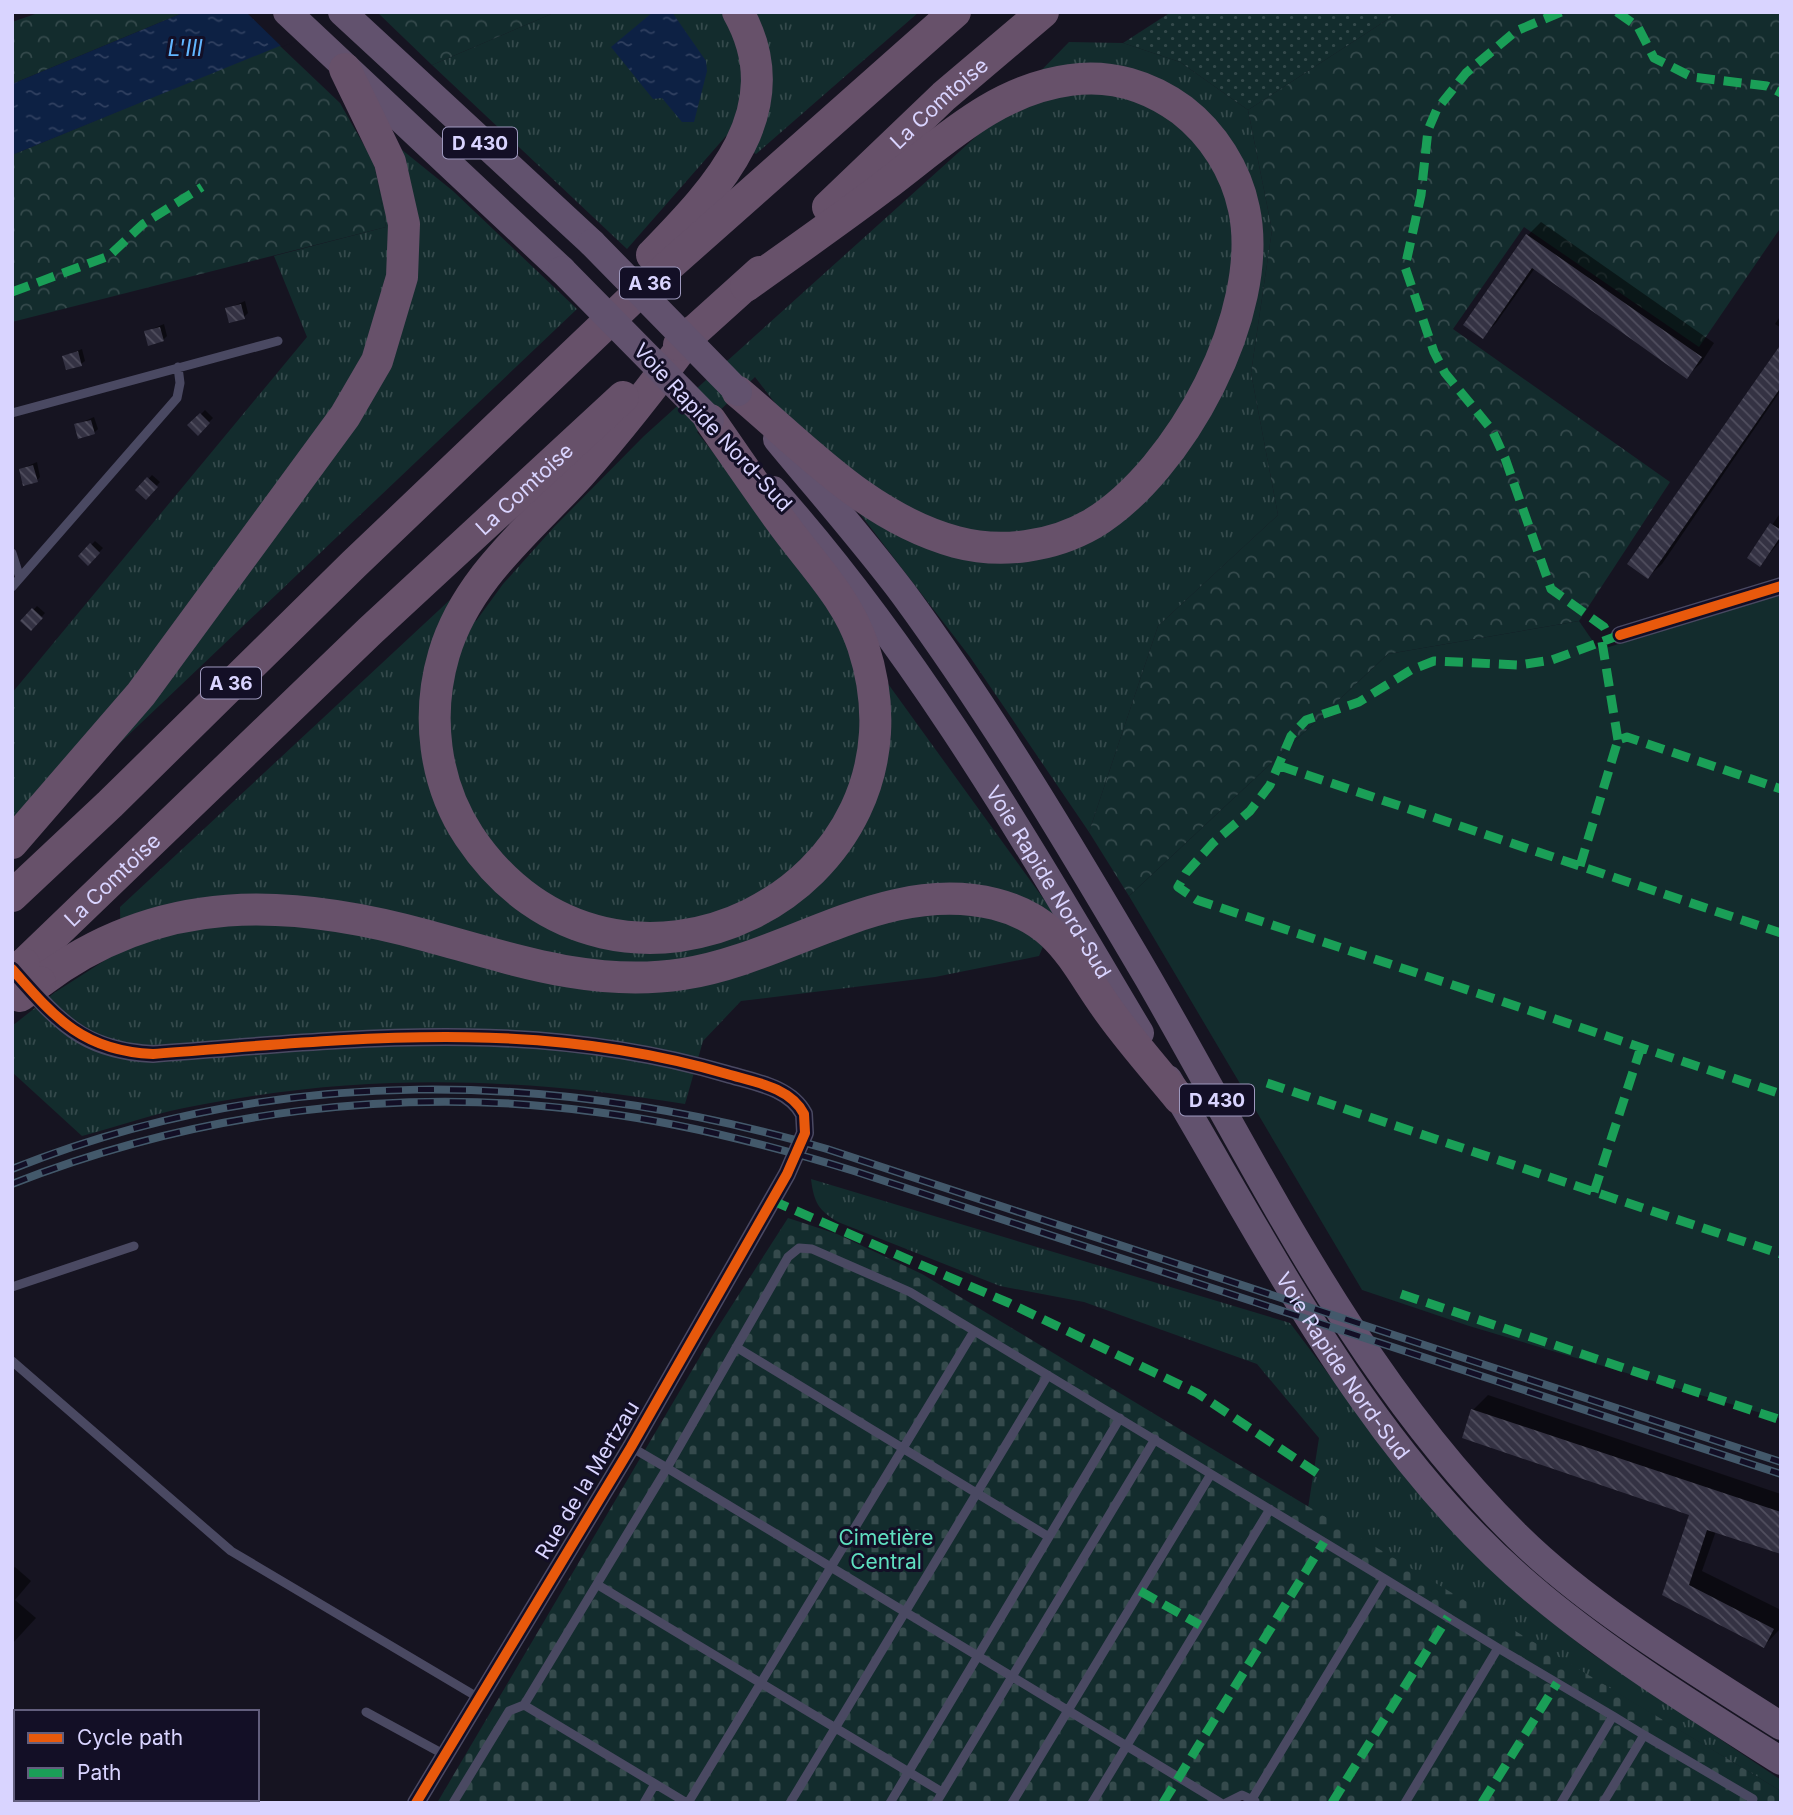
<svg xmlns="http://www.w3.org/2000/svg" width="1793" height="1815" viewBox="0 0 1793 1815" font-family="Inter,sans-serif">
	<defs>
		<pattern id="grass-tufts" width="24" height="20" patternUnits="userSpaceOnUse" patternTransform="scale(1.75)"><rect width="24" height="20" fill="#132c2d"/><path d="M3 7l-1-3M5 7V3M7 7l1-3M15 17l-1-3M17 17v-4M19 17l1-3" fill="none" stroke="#354a4c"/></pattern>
		<pattern id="forest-crowns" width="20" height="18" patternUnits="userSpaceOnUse" patternTransform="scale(1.75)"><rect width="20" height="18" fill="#132c2d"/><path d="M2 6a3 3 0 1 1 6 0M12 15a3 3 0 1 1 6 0" fill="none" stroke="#354a4c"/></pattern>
		<pattern id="cemetery-stones" width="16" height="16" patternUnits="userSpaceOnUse" patternTransform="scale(1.75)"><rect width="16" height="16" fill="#132c2d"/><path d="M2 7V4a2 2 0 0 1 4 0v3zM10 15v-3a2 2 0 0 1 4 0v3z" fill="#354a4c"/></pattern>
		<pattern id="park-dots" width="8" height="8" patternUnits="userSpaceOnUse" patternTransform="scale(1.75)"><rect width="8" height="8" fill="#132c2d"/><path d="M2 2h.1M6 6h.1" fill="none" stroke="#354a4c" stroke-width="1.8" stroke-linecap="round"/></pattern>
		<pattern id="water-ripples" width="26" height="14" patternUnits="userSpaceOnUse" patternTransform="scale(1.75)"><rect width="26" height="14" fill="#0d2144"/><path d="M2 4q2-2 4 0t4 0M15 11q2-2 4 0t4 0" fill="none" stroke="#304060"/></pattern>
		<pattern id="building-back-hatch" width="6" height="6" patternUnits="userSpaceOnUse" patternTransform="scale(1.75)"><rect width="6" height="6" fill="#343243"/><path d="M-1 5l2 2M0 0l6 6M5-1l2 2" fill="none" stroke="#514f5f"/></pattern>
	</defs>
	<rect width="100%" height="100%" fill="#161421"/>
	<!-- grass -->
	<path fill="url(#grass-tufts)" d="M556,12h363l-163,142 -30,-18 -99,113 -195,-184z
		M1069,42l54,1 57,19 68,48 24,120 -21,143 27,142 -120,111 -69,206 -119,-175 -215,-280 -58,55 121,155 238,329 -17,40 -104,21 -194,24 -38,40 -18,63c-172,-28 -329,-31 -501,4 -34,7 -68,19 -102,28l-70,-64v-46l42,-33 67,-43 -1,-43 333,-310 23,24 27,-37 52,-58 89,-90 336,-303z
		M396,145l57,46 124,118 -477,453 -88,61v-130l295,-356 -33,-81 112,-29 -12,-64z
		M811,1179l479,144 113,150 59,66 68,66 61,48 190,127v11l-473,-283 11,-70 -62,-74 -173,-62 -84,-16 -162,-64c-20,-12 -24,-20 -27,-43z"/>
	<!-- forest -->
	<path fill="url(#forest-crowns)" d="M41,12h144l-173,72v-62z
		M377,12h179l-124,53z
		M1399,12h382v215l-82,120 -175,-120 -71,102 217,153 -91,139 -191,33 -259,242 -40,-64 69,-206 120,-111 -27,-142 21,-143 -24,-120z
		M279,45l61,58 34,60 12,64 -374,95v-167z"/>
	<!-- cemetery -->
	<path fill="url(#cemetery-stones)" d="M788,1218l49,16 85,40 859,517v12h-525l-14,-8 -16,8h-789l274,-465z"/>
	<!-- park -->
	<path fill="url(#park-dots)" d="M1171,12h228l-151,98 -68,-48 -57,-19z"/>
	<!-- garden -->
	<path fill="#132c2d" d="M1781,594v825l-312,-93 -107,-36 -233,-394 259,-242 191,-33 20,29z"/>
	<!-- water -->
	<path fill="url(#water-ripples)" d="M185,12h178l-351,143v-71z
		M653,12h19l34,49 1,10 -13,51h-12l-20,-24 -9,1 -42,-52z"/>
	<!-- pier -->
	<path fill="#161421" d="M246,12h120l-84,35z"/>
	<!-- shadow -->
	<path fill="#0007" d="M1541,222l173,121 -13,20 -14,13 -152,-108 -39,55 -14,14 46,-102z
		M245,301l3,12 -4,4 -17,-8z
		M1781,315v13l-6,-4z
		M164,324l3,12 -4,4 -18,-8z
		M1781,347v43l-119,174 -14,13z
		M82,349l3,12 -4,3 -17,-8z
		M205,410l8,8 -15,15 -8,-8z
		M94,417l4,12 -4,4 -18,-8z
		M37,462l3,15 -3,3 -16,-11z
		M152,475l8,7 -14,15 -8,-7z
		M1781,512v28l-21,25 -11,-7z
		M95,541l8,7 -15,16 -8,-8z
		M37,606l8,7 -14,15 -8,-7z
		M1488,1395l293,99v58l-65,-21 -14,40 79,39 -2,20 -14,15 -101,-51 27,-80 -218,-104z
		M15,1567l16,14 -16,19 21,18 -24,26v-75z"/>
	<!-- building -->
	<path fill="url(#building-back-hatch)" d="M1526,234l176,123 -15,22 -155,-111 -49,71 -20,-14z
		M241,304l4,15 -16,4 -4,-15z
		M160,327l4,14 -16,5 -4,-15z
		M1781,344v43l-133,192 -21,-15z
		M78,351l4,15 -16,4 -4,-14z
		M200,413l10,10 -12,13 -11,-11z
		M91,420l4,14 -17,5 -4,-15z
		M33,465l5,17 -15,4 -4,-17z
		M147,477l11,10 -12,13 -11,-10z
		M1770,523l11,7v6l-21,31 -13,-9z
		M90,543l10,10 -12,13 -10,-10z
		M32,608l11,10 -12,13 -11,-10z
		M1471,1409l310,103v42l-74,-24 -18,55 85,44 -10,19 -102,-53 27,-80 -227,-77z"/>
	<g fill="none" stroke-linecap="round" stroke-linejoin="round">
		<!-- service -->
		<path stroke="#4a4962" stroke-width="9" d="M12,413l266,-72
			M12,553l8,25
			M12,587l165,-189 3,-15 -2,-16
			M12,1287l122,-41
			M736,1347l313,190
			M12,1361l219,190 248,147
			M631,1447l36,21 121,-211 11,-9 13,1 98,43 301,182
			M598,1585l344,207
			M366,1712l79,43
			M1252,1799l133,-220 113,69
			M453,1803l56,-92 15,-6
			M644,1803l11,-19
			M687,1803l-163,-98 143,-237 554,335
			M688,1803l286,-472
			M790,1803l258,-428
			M890,1803l230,-385
			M936,1803l219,-364
			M1012,1803l199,-329 174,105
			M1092,1803l178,-294
			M1226,1803l16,-8 13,6
			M1405,1803l93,-155 115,68
			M1561,1803l52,-87 31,19
			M1603,1803l41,-68 109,64"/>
		<!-- minor -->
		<path stroke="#4a4962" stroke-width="18" d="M1620,635l161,-49
			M26,984c38,45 66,67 127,70 198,-15 379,-37 574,20 27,8 63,13 77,40l1,19 -18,41 -156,273 -215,356"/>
		<!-- trunk -->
		<g stroke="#62526e" stroke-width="28">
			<path d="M287,12l275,258"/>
			<path d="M342,12l250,231"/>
			<path d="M777,439c42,51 86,101 126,154 90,123 168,254 245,385 112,194 209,401 370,559 72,71 177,134 263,189"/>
			<path id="s1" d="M773,490c146,164 255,355 367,543"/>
			<path id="s2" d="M1168,1079c108,181 206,381 373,517 75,62 158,113 240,165"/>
		</g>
		<!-- motorway -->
		<g stroke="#67516a" stroke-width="32">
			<path id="s3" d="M828,207l116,-111 99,-84"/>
			<path d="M652,255c65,-67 141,-145 86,-243"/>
			<path d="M694,331c-36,49 -73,97 -114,143 -51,56 -114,105 -136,180 -18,61 -10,129 25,182 145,218 474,54 394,-190 -16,-49 -54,-85 -83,-126 -24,-33 -47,-67 -70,-100"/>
			<path d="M679,345l81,-73"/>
			<path d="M738,392c68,57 130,126 218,150 45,12 96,5 136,-18 88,-53 174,-212 152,-315 -8,-39 -31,-75 -62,-99 -33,-24 -72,-36 -112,-30 -76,10 -129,64 -187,107 -45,34 -91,66 -137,99"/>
			<path d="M12,843l129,-149 204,-278 32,-55 25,-84 2,-53 -14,-62 -45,-93"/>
			<path d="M12,896l98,-92 244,-240 284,-271 317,-281"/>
			<path id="s4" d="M24,964l346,-333 253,-234"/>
			<path d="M40,982c120,-91 250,-84 388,-46 84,23 166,52 255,38 105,-16 203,-97 312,-70 67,17 79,60 116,110 21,29 45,56 68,84"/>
		</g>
		<defs>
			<path id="rail" d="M12,1169c266,-106 544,-99 815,-20l954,313
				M12,1184c183,-72 389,-99 584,-72 88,11 173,33 258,59l927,303"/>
		</defs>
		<!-- rail casing -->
		<use href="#rail" stroke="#43596b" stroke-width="8"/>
		<!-- rail -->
		<use href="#rail" stroke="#130f26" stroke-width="5" stroke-dasharray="16" stroke-linecap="butt"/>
		<!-- trunk-bridge -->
		<path stroke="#62526e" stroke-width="28" d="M592,243l146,149
			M562,270l148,150"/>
		<!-- motorway-bridge -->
		<path stroke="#67516a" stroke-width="32" d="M12,974l12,-10
			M20,996l20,-14"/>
		<!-- quiet -->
		<path stroke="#1a9f57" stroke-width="9" stroke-dasharray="18 9" stroke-linecap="butt" d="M1561,12l-45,19 -50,42 -29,36 -9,21 -7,65 -16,72 29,85 11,21 47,57 13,28 46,131 53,38 6,12
			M1617,12l21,15 16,31 38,19 75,9 14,7
			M12,292l97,-36 34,-32 59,-37
			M1620,635l-68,25 -33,5 -85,-4 -23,9 -52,32 -53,18 -15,16 -21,49 -20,26 -37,32 -27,30 -8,14 19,13 584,194
			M1602,642l16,98
			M1280,766l501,167
			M1580,866l38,-126 9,-3 154,52
			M1267,1083l514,171
			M1594,1192l47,-145
			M771,1200l238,103 188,90 123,82
			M1401,1294l380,126
			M1140,1591l60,34
			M1163,1803l161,-261
			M1332,1803l116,-186
			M1482,1803l75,-120"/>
		<defs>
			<path id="cycleway" d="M1620,635l161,-49
				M12,969c43,49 71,82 141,85 198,-15 379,-37 574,20 27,8 63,13 77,40l1,19 -18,41 -156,273 -215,356"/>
		</defs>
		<!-- cycleway casing -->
		<use href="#cycleway" stroke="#130f26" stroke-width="15"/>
		<!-- cycleway -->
		<use href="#cycleway" stroke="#e8590c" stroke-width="10"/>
	</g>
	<g text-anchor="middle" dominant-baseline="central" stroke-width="6" stroke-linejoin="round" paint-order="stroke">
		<!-- shield labels -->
		<g fill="#130f26" stroke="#9e99be" stroke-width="2">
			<rect x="443" y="127.5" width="74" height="31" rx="5"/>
			<rect x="620" y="267.5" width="60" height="31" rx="5"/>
			<rect x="201" y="667.5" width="60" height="31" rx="5"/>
			<rect x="1180" y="1084.5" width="74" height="31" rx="5"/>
		</g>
		<g font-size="19" font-weight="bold" fill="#d9d4ff">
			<text x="480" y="143">D 430</text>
			<text x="650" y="283">A 36</text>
			<text x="231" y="683">A 36</text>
			<text x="1217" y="1100">D 430</text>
		</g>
		<!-- street labels -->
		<g font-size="21" fill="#d9d4ff" stroke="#130f26">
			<text stroke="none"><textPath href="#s3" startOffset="152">La Comtoise</textPath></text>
			<text transform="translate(713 427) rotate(47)">Voie Rapide Nord-Sud</text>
			<text stroke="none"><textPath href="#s4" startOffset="690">La Comtoise</textPath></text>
			<text stroke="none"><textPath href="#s4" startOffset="122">La Comtoise</textPath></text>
			<text stroke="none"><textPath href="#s1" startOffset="480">Voie Rapide Nord-Sud</textPath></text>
			<text stroke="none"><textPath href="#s2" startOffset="336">Voie Rapide Nord-Sud</textPath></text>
			<text transform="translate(587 1480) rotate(-59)">Rue de la Mertzau</text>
		</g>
		<!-- park labels -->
		<g font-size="21" fill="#5fe0c0" stroke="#130f26">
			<text x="886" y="1537">Cimetière<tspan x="886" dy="24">Central</tspan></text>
		</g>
		<!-- water labels -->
		<g font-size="23" font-style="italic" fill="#62b6ff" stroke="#130f26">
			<text x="185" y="48">L'Ill</text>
		</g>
	</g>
	<!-- border -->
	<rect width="1793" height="1815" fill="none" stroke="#d9d4ff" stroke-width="28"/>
	<!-- legend -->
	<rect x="14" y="1710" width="245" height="91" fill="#130f26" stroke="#625e7d" stroke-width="2"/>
	<rect x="28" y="1733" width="35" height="10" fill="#e8590c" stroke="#625e7d" stroke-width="2"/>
	<text x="77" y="1745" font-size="21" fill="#d9d4ff">Cycle path</text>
	<rect x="28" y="1768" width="35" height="10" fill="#1a9f57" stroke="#625e7d" stroke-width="2"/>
	<text x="77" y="1780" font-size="21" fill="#d9d4ff">Path</text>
</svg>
